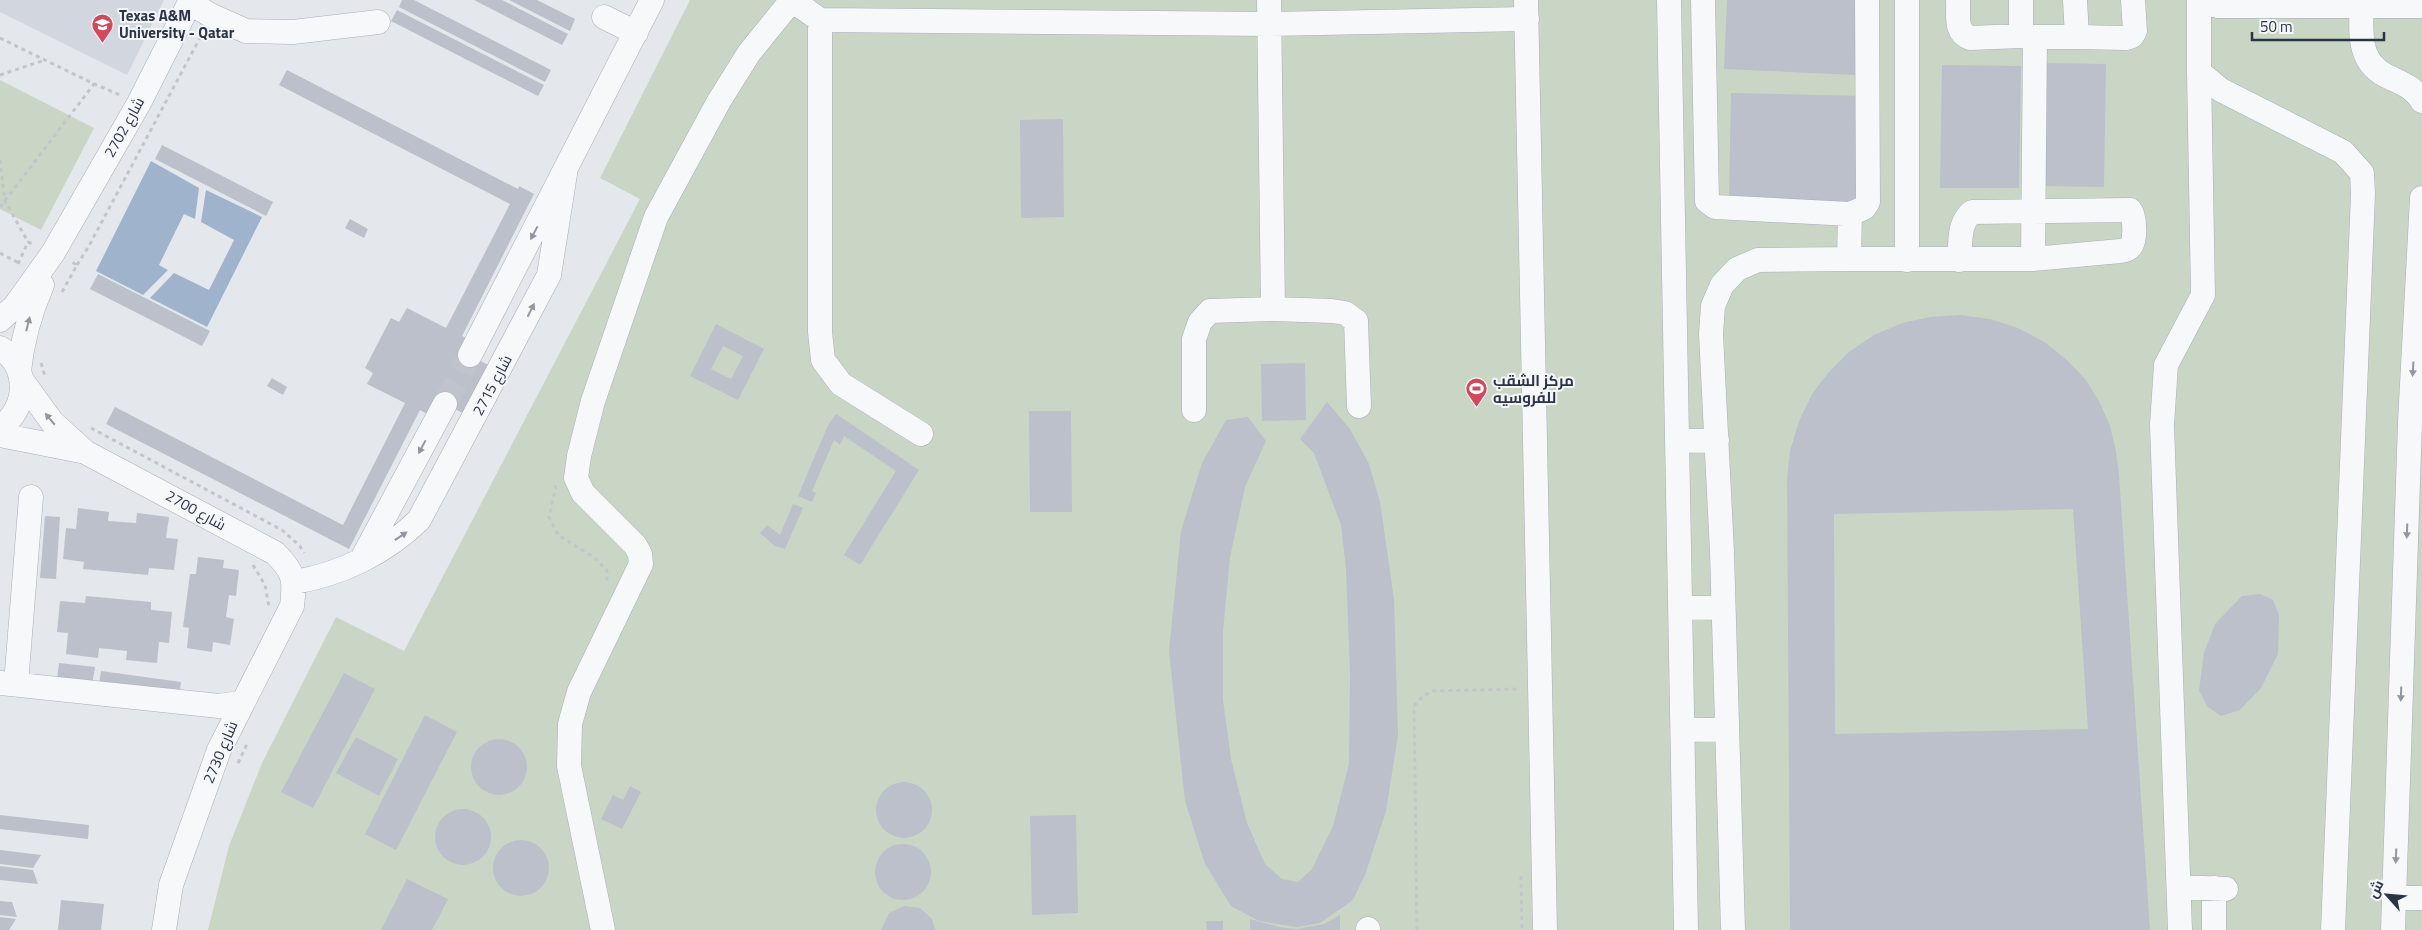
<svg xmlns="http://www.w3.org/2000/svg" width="2422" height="930" viewBox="0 0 2422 930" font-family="'Titillium Web',Cairo,sans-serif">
	<rect width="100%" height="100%" fill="#e4e7ec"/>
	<!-- built -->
	<path fill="#d2d6de" d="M0,0h164l-37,75 -127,-63z"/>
	<!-- green -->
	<path fill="#c9d6c5" d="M690,0h1732v930h-2214l21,-84 33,-83 74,-146 68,34 236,-452 -40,-21z
		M0,80l94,48 -53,102 -41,-21z"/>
	<!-- water -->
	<path fill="#9fb4cc" d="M151,161l48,27 -4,31 -11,-5 -25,51 9,5 -25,25 -47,-24z
		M206,190l56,27 -55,110 -57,-29 24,-25 35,17 25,-50 -33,-18z"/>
	<!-- building -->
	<path fill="#bbc0ca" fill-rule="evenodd" d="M402,0h12l137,70 -6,12 -146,-75z
		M474,0h28l66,34 -6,11z
		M509,0h28l38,19 -5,12z
		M1727,0h132l-3,75 -132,-6z
		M397,10l147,75 -6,11 -147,-75z
		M2044,63l62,1 -2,123 -63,-1z
		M1942,65l79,1 -2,122h-79z
		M287,70l231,119 1,-3 15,8 -72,142 5,3 -6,12 35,18 -25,48 -34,-17 -8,15 -9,-5 -71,139 -243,-125 9,-17 228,118 62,-122 -38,-19 6,-11 -8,-5 26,-50 8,4 8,-14 39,20 64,-124 -231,-119z
		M1731,93l131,3 -2,107 -131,-2z
		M1063,119l1,98 -43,1 -1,-98z
		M162,145l111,57 -7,14 -111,-57z
		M350,219l18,10 -4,9 -19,-10z
		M98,274l112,57 -8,15 -112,-57z
		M1960,315l30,4 28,9 28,15 22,18 18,19 14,23 10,23 6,25 3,24 31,455h-360l-3,-451 3,-28 9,-30 13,-27 16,-21 21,-21 25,-17 28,-12 28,-6zM2073,509l15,220 -253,5 -1,-220z
		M716,324l48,25 -26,51 -48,-24zM723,346l20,10 -12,23 -20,-10z
		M1305,363l1,57 -44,1 -1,-57z
		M272,378l15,9 -4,8 -16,-9z
		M1327,402l23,27 19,35 11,38 14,97 4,136 -12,76 -21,64 -12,25 -33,23 -23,4 -38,-6 -28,-15 -26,-42 -20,-63 -16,-150 12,-120 21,-68 24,-43 22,-3 18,24 -21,46 -15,70 -7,74v69l8,59 16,64 18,41 17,15 16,3 14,-13 21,-43 16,-62 1,-92 -4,-103 -5,-44 -27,-72 -14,-14z
		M1029,411h42l1,101h-42z
		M836,414l83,56 -59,95 -16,-10 52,-84 -52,-35 -4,9 -6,-5 -22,51 4,2 -4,9 -14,-6 30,-71z
		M793,504l10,4 -18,41 -10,-3 -15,-13 7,-8 13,10z
		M78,508l31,4 -1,9 28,2 1,-10 32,4 -3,21 12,1 -4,31 -25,-2 -1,7 -65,-6 1,-7 -21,-3 3,-31 10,1z
		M45,516l15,1 -4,62 -16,-1z
		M198,557l26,3 -1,8 16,2 -3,26 -7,-1 -3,22 8,2 -4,26 -17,-3 -1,10 -25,-4 2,-20 -6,-1 7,-53h6z
		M2260,594l13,6 6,15 -1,39 -17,34 -21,22 -19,6 -13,-9 -9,-16 5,-38 11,-29 27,-28z
		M86,596l65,6v8l21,2 -3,31 -10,-1 -2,21 -31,-3 1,-9 -28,-3 -1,10 -32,-4 2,-21 -11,-1 3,-31 25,2z
		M59,663l36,4 -3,18 -35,-4z
		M101,671l80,11 -2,13 -80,-11z
		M344,673l31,16 -62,119 -32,-16z
		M425,715l32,17 -61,118 -31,-16z
		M356,737l42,22 -19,37 -43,-23z
		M471 767a28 28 0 1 1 56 0a28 28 0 1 1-56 0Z
		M876 810a28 28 0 1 1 56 0a28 28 0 1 1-56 0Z
		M630,786l11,6 -19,37 -21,-10 12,-24 10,5z
		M435 837a28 28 0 1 1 56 0a28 28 0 1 1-56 0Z
		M0,815l89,10 -1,14 -88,-10z
		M1076,815l2,98 -46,2 -2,-99z
		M493 868a28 28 0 1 1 56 0a28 28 0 1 1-56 0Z
		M875 872a28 28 0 1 1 56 0a28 28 0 1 1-56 0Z
		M0,850l41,5 -8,13 -33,-4z
		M0,866l33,4 5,14 -38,-4z
		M407,879l41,20 -16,31h-51z
		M61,900l43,4 -3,26h-43z
		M0,901l12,1 5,15 -17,-2z
		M904,906l16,2 12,11 3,11h-54l8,-17z
		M1340,915v15h-90v-11l29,8 18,2 27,-5z
		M0,917l16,2 -7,11h-9z
		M1206,921h17v9h-16z"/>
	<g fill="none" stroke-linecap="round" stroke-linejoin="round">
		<!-- minor-tunnel -->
		<path stroke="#bfc3cb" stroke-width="24" stroke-dasharray="24 12" stroke-linecap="butt" d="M445,404l25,-49"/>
		<defs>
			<path id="minor" d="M792,0l28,20 449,4 258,-5
				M1269,0l4,309
				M1526,0l19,930
				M1669,0l17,930
				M1703,0l4,201 8,6 135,7 14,-6 4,-6 -1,-202
				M1958,0c1,15 -4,32 12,38l51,-2
				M2021,0v36l14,1 -2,222
				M2075,0l2,37 49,1 6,-2 3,-5 -2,-31
				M2199,0v72l22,18 122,62 19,21 1,21 -30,736
				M2199,0l19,6h204
				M2362,0c-1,31 -6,64 29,78 13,6 23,10 31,23
				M190,3l22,13 34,15 47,1 85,-10
				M604,17l32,16
				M820,20v312l3,28 18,24 80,50
				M2035,37h42
				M1849,259h184l87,-8c5,-1 8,-1 11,-5 5,-7 4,-30 -1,-36l-158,2c-14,11 -11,31 -13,48
				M1907,260v-260
				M0,320l15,-14 38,-53 86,-150 52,-103
				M0,348c30,19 28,60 0,80
				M470,355l182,-355
				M19,371c3,-30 11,-58 23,-86
				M21,379l31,43 33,30 190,101c20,20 20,27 17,53l-73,144 -48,135 -7,45
				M1194,410v-71l6,-17 10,-11 63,-2 59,2 13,2 11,8 3,85
				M0,435l81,16
				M1677,441l40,-1
				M362,559l83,-155
				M295,582c46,-8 90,-29 124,-62l130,-245 16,-101
				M1681,607l42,1
				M0,683l219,23 21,-3
				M16,684l15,-187
				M1683,730l44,-1
				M2179,887l47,2
				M2214,888v42
				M2394,898h28
				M1368,929v1
				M603,930l-34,-164 1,-42 9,-32 62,-128 -1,-10 -5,-9 -52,-52 -7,-15 3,-22 14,-55 63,-184 63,-116 30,-48 43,-53
				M1733,930l-11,-378 -11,-218 2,-28 9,-21 15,-16 21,-9 91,-1 1,-45
				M2180,930l-18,-505 4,-60 37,-70 -4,-223
				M2393,930l17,-508 12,-224"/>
		</defs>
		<!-- minor casing -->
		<use href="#minor" stroke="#a9aeb7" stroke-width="25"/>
		<!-- path -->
		<path stroke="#c2c5cb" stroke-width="3" stroke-dasharray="4 4" stroke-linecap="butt" d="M0,38l94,46 26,11
			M0,75l42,-14
			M0,160l5,41 23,41
			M0,207l94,-123
			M0,253l19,10
			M18,264l10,-22 7,3
			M77,265l13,-21 112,-210
			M62,292l15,-27 -7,-4
			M41,363l4,13
			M91,428l191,102 18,16 4,7
			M556,485l-7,32 9,18 37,23 12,13v14
			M253,565l12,20 4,22
			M238,763l9,-19
			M1521,876l1,54
			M1417,930l-3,-224 7,-8 11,-7 87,-2"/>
		<!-- minor -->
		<use href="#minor" stroke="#f7f8fa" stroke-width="24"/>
	</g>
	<!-- one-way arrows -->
	<defs><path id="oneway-solid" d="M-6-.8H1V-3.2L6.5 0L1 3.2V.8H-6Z" transform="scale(1.25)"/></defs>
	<g fill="#9196a0">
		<use href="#oneway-solid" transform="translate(534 233) rotate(118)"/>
		<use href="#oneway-solid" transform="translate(531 310) rotate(-63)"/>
		<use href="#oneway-solid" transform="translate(28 324) rotate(-76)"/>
		<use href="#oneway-solid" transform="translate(2413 369) rotate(93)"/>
		<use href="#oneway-solid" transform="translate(50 419) rotate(-130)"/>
		<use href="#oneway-solid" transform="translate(422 447) rotate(118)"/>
		<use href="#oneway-solid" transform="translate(2407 531) rotate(92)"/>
		<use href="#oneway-solid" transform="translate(401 536) rotate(-34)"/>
		<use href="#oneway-solid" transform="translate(2401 694) rotate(92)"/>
		<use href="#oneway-solid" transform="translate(2396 856) rotate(92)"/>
	</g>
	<!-- icons -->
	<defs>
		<symbol id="university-pin" viewBox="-11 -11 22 30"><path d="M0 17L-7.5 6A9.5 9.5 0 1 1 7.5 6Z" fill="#d1495b" stroke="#f4f6f9"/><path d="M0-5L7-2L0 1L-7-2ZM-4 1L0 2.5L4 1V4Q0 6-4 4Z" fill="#fff"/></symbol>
		<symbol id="stadium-pin" viewBox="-11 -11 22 30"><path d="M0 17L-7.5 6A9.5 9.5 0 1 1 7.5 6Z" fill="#d1495b" stroke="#f4f6f9"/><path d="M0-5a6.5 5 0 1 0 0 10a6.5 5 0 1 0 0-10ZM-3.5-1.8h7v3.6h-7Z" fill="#fff"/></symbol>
	</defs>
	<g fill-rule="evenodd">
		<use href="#university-pin" x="90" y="12" width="25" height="34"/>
		<use href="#stadium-pin" x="1464" y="376" width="25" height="34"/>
	</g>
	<g text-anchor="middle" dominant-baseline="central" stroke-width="4" stroke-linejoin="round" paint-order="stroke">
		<!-- poi labels -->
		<g font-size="15" font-weight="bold" fill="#2b3445" stroke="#f4f6f9" text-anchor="start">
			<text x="119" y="15">Texas A&amp;M<tspan x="119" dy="17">University - Qatar</tspan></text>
			<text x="1493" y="380">مركز الشقب<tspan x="1493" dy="17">للفروسيه</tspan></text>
		</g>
		<!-- street labels -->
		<g font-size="15" fill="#2b3445" stroke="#f4f6f9">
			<text transform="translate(124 127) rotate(-61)">شارع 2702</text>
			<text transform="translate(492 385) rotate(-62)">شارع 2715</text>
			<text transform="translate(196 510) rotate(29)">شارع 2700</text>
			<text transform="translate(220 752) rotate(-67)">شارع 2730</text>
		</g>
	</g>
	<!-- north arrow -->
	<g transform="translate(2387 895) rotate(297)" stroke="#f4f6f9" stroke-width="4" paint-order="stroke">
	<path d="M0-4L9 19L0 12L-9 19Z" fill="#2b3445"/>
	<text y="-8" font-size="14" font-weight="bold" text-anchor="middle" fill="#2b3445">ش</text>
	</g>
	<!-- scale -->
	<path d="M2252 32v8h132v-8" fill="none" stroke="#2b3445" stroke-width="2.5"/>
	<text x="2260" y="32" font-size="15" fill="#2b3445" stroke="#f4f6f9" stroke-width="4" paint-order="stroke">50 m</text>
</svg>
